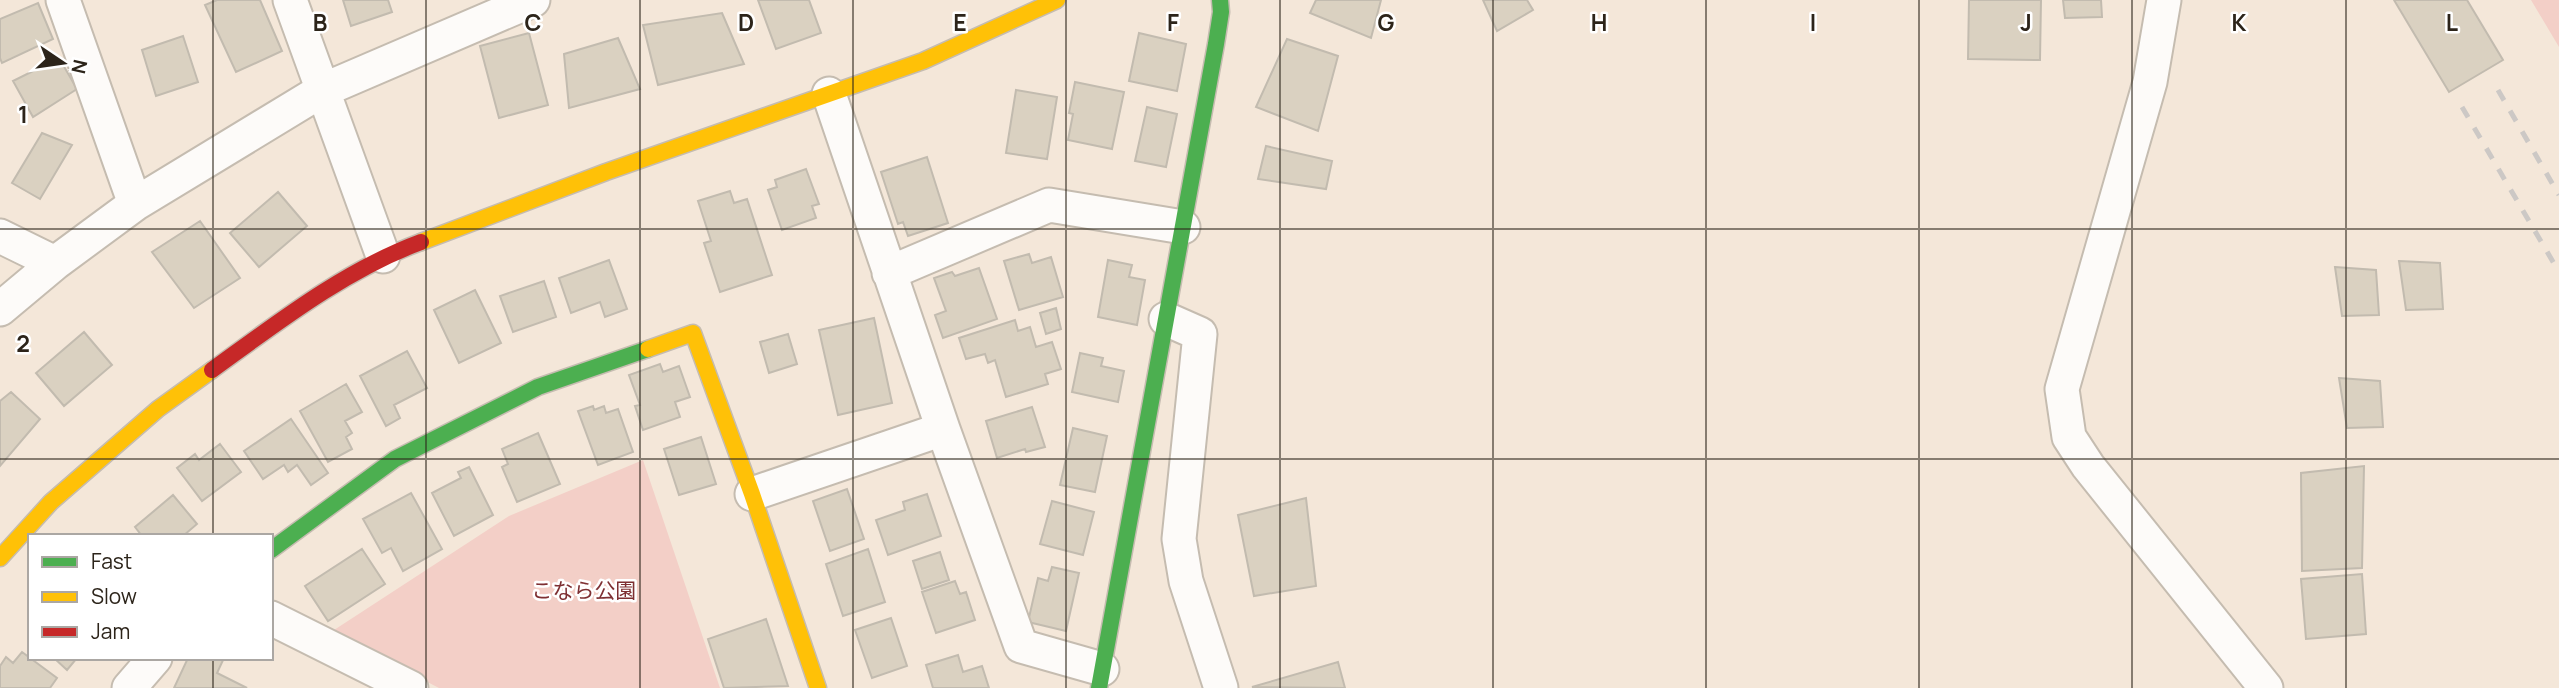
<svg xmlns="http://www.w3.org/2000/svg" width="2559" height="688" viewBox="0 0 2559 688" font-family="Manrope,'Noto Sans JP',sans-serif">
	<rect width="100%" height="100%" fill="#f4e7d9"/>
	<!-- green -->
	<path fill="#f3cfc7" d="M2531,0h28v47z
		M643,460l77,228h-281l-108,-56 178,-116z"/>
	<!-- building -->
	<path fill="#dad1c1" stroke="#c2bbaf" stroke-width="2" d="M217,0h43l22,51 -46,21 -31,-67z
		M343,0h45l4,12 -41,14z
		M758,0h51l12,33 -45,16z
		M1316,0h65l-10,38 -61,-25z
		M1483,0h44l6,10 -36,21z
		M1969,0h72l-1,60 -72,-1z
		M2063,0h38l1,17 -37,1z
		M2394,0h73l36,60 -54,32z
		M38,3l15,36 -51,24 -2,-5v-39z
		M722,13l22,51 -86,21 -15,-60z
		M529,33l19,72 -49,13 -19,-72z
		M1139,33l47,11 -9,47 -48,-10z
		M183,36l15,46 -42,14 -14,-46z
		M618,38l22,51 -71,19 -5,-54z
		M1287,39l51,17 -20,75 -62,-24z
		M59,58l18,31 -44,28 -20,-36z
		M1075,82l49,10 -12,57 -44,-9 5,-26 -4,-1z
		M1016,90l41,7 -10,62 -41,-6z
		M1147,107l30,7 -11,53 -31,-6z
		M42,133l30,12 -32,54 -28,-16z
		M1266,146l66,15 -6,28 -68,-10z
		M927,157l21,66 -40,13 -5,-14 -5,2 -17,-52z
		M806,169l13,35 -7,2 4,12 -34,12 -14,-40 9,-3 -2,-7z
		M730,191l4,12 13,-4 25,76 -52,17 -16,-49 7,-2 -13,-40z
		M278,192l29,34 -48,41 -29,-34z
		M200,221l40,57 -46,30 -42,-56z
		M1029,254l3,9 19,-6 12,40 -44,13 -15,-49z
		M609,260l18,49 -22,8 -5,-15 -29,11 -12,-35z
		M1108,260l24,5 -3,12 16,3 -8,45 -39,-8z
		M2399,261l41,2 3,46 -37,1z
		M2335,267l41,3 3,45 -37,1z
		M979,268l18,51 -54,19 -8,-23 11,-4 -12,-33 18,-6 3,4z
		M544,281l12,36 -43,15 -13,-36z
		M475,290l26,53 -42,20 -25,-53z
		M1056,308l5,21 -15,5 -6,-21z
		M874,318l18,85 -54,12 -19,-85z
		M1015,320l3,11 12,-4 6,20 16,-5 9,27 -16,5 3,10 -42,13 -11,-37 -7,3 -3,-9 -19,5 -7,-21z
		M84,332l28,33 -48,41 -28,-33z
		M788,334l9,30 -28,9 -9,-31z
		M407,351l20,37 -33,17 6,13 -14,8 -26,-50z
		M1080,353l23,5 -2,8 23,5 -6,31 -46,-10z
		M660,364l3,8 16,-6 11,31 -15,5 5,15 -37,13 -8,-24 5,-1 -11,-30z
		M2339,378l41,3 3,46 -36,1z
		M346,384l16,28 -17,9 7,12 -6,4 6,12 -24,13 -28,-51z
		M11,392l29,27 -40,47v-65z
		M593,406l1,4 10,-4 2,7 12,-4 15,43 -35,13 -20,-54z
		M1032,407l13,40 -19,5 -1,-3 -28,9 -11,-37z
		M291,419l37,54 -17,12 -14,-20 -9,7 -4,-7 -21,14 -19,-28z
		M1073,428l34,8 -12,56 -35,-7z
		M538,433l22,51 -43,18 -15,-35 6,-3 -6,-15z
		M701,437l15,47 -37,11 -15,-46z
		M220,444l21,28 -39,29 -25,-33 18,-14 4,6z
		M2364,466l-2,102 -60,3 -1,-98z
		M469,467l24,48 -39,21 -22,-43 29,-15 -3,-6z
		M847,489l17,50 -34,12 -17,-50z
		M411,493l31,56 -39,22 -12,-23 -9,5 -19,-34z
		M927,494l14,42 -53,19 -12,-35 29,-10 -2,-8z
		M173,495l24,29 -14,12h-41l-7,-9z
		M1306,498l10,88 -62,10 -16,-81z
		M1052,501l42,11 -11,43 -43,-11z
		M362,549l23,35 -57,37 -23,-35z
		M868,549l17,53 -42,14 -17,-52z
		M940,552l9,28 -27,9 -9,-28z
		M1052,567l27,6 -13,58 -38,-9 10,-44 10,3z
		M2362,574l4,60 -60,5 -5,-60z
		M955,581l5,13 6,-2 9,28 -39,13 -14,-41z
		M891,618l16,48 -35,12 -17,-48z
		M766,619l22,67 -64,2 -16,-49z
		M22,652l35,26 -7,10h-50v-22l6,-9 7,6z
		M958,655l5,17 19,-6 7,22h-56l-7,-23z
		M54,658h23l-10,12z
		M188,658h36l-7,15 30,15h-73z
		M1338,662l7,26 -93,-1z"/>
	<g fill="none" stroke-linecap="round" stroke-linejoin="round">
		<defs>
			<path id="street" d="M63,0l72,204
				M290,0l93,256
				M2164,0l-14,82 -88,307 7,48 19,29 178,222
				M0,236l55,27
				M889,273l160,-68 134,22
				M0,309l55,-46 80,-59 186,-113 212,-91
				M1166,319l34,15 -21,205 7,42 35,107
				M943,429l78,217 81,23
				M752,494l191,-65 -114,-335
				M271,618l140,70
				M129,688l26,-30"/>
			<path id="fast" d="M271,550l124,-91 143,-72 110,-38
				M1099,688l117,-644 5,-32 -1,-12"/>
			<path id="slow" d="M421,242l185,-70 317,-111 134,-61
				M648,349l45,-16 59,161 66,194
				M0,558l51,-56 107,-93 54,-39"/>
			<path id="jam" d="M212,370c65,-47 133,-100 209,-128"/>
		</defs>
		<!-- street casing -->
		<use href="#street" stroke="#c5bcb0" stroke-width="37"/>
		<!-- fast casing -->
		<use href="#fast" stroke="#c5bcb0" stroke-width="19"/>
		<!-- slow casing -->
		<use href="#slow" stroke="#c5bcb0" stroke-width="19"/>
		<!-- jam casing -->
		<use href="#jam" stroke="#c5bcb0" stroke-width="19"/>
		<!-- street -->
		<use href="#street" stroke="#fdfbf9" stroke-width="33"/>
		<!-- fast -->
		<use href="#fast" stroke="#4caf50" stroke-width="16"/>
		<!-- slow -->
		<use href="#slow" stroke="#ffc107" stroke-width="16"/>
		<!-- jam -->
		<use href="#jam" stroke="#c62828" stroke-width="16"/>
		<!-- rail -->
		<path stroke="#ccc8c5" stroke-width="5" stroke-dasharray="12 12" stroke-linecap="butt" d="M2498,90l61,105
			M2462,107l97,165"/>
	</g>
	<!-- grid -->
	<path fill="none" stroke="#2c241a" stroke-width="2" stroke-opacity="0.55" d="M213,0v536M426,0v688M640,0v688M853,0v688M1066,0v688M1280,0v688M1493,0v688M1706,0v688M1919,0v688M2132,0v688M2346,0v688M0,229h2559M0,459h2559M213,658v30"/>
	<g text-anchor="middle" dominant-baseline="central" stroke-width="5" stroke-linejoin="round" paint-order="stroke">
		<!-- park labels -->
		<g font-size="21" fill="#7e2f32" stroke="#fff">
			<text x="584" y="590">こなら公園</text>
		</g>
	</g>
	<g font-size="23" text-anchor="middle" font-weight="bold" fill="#2c241a" stroke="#fff" stroke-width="5" stroke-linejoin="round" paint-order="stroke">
		<text x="320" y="31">B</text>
		<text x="533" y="31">C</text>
		<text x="746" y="31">D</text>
		<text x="960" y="31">E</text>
		<text x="1173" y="31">F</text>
		<text x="1386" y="31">G</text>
		<text x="1599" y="31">H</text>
		<text x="1813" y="31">I</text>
		<text x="2026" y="31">J</text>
		<text x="2239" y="31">K</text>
		<text x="2452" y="31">L</text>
		<text x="23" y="123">1</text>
		<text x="23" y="352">2</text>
	</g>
	<!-- legend -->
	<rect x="28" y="534" width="245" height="126" fill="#ffffff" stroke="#aba7a3" stroke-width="2"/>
	<rect x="42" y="557" width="35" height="10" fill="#4caf50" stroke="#aba7a3" stroke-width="2"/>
	<text x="91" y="569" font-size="21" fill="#2c241a">Fast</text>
	<rect x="42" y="592" width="35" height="10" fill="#ffc107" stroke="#aba7a3" stroke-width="2"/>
	<text x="91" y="604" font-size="21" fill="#2c241a">Slow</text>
	<rect x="42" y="627" width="35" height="10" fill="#c62828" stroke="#aba7a3" stroke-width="2"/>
	<text x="91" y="639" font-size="21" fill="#2c241a">Jam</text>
	<!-- north arrow -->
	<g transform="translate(63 63) rotate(103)" stroke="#ffffff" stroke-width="5" paint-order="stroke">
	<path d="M0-5L12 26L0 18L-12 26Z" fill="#2c241a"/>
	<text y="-10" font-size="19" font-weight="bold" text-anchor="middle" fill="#2c241a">N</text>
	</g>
</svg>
